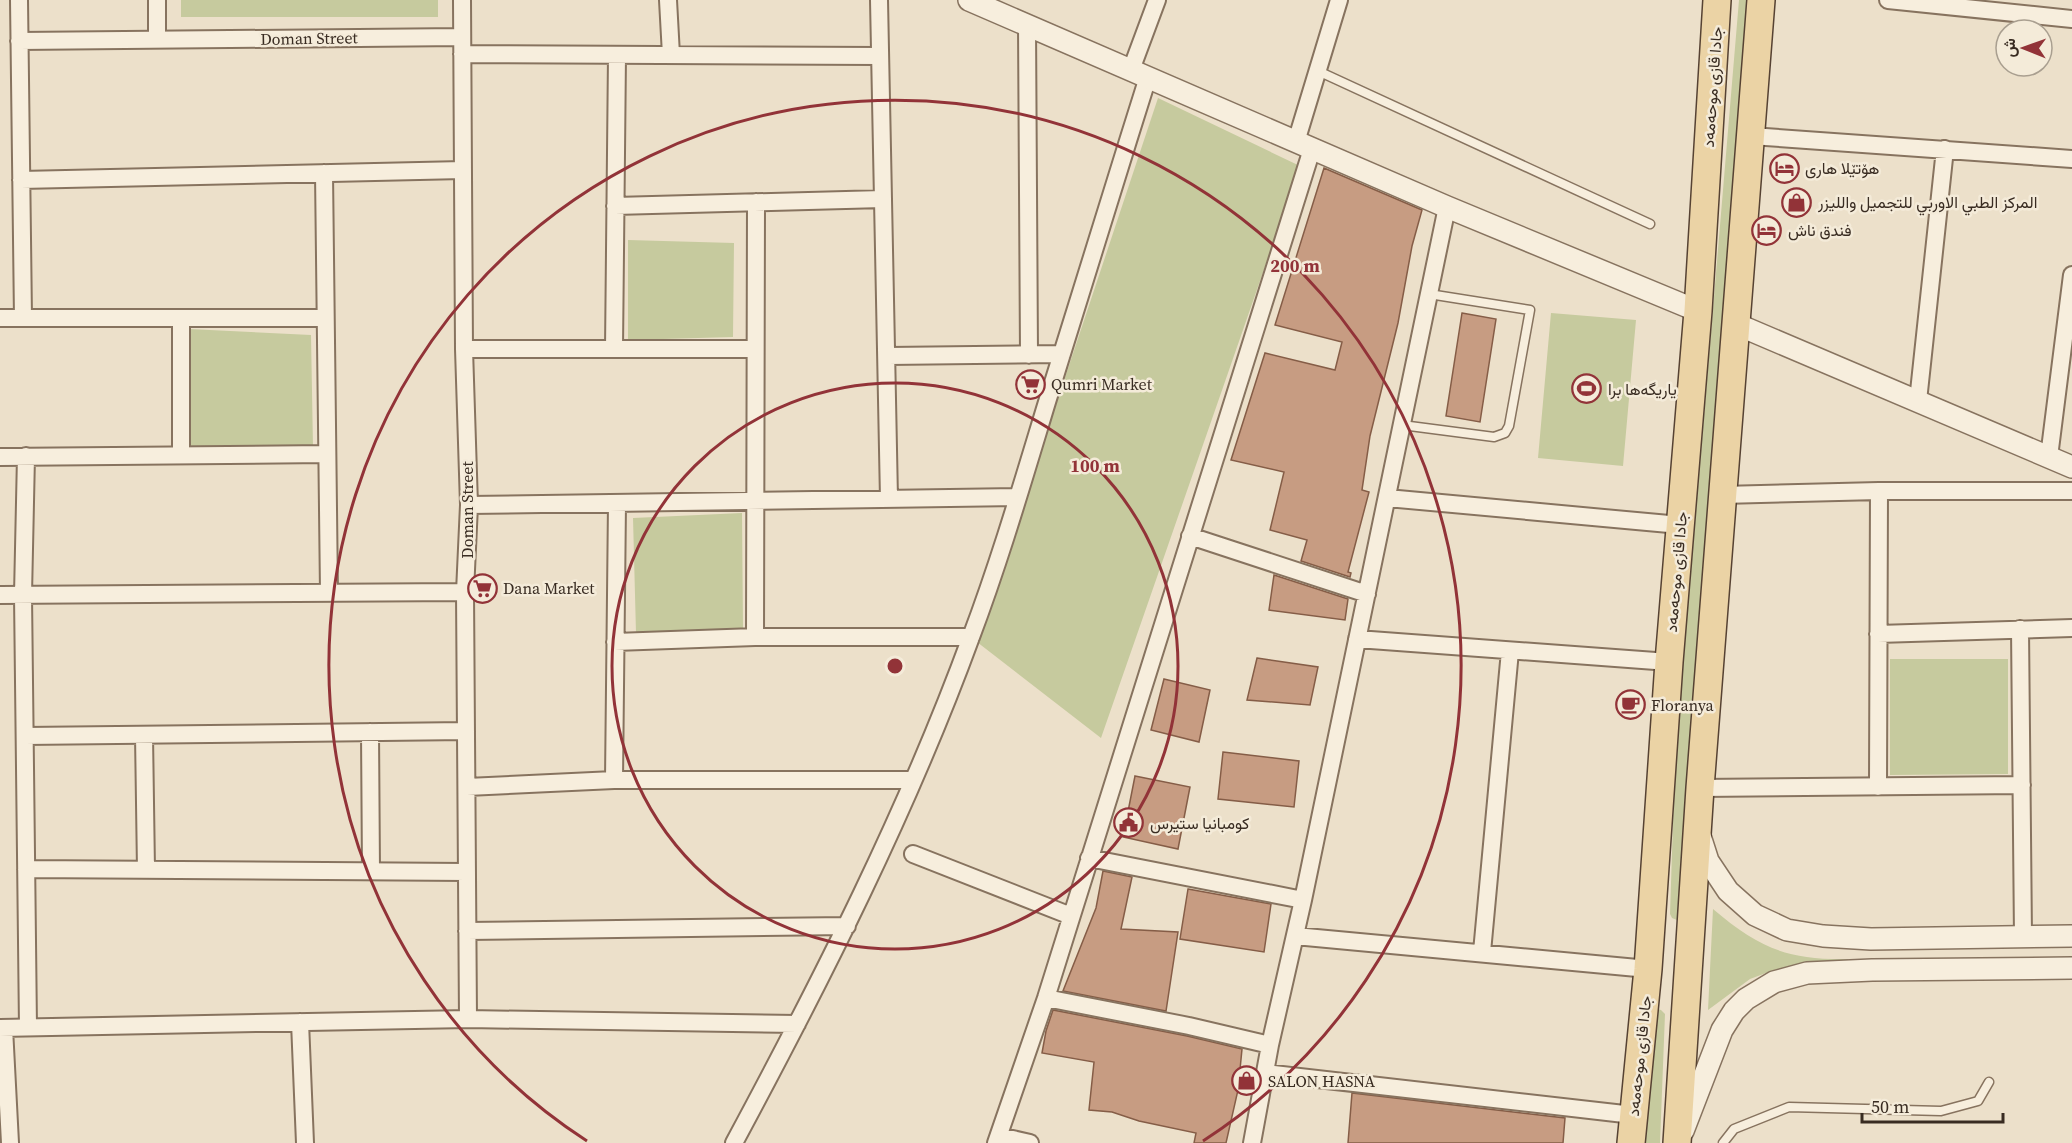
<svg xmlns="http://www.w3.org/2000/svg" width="2072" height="1143" viewBox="0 0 2072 1143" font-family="'Source Serif 4',Vazirmatn,serif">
	<rect width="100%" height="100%" fill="#ece0ca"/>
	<!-- green -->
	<path fill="#c6ca9e" d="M181,0h257v17h-257z
		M1739,0h16l-75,917 -3,3 -5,-2 -2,-4 5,-154z
		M1158,98l142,68 -199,572 -124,-96z
		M628,240l106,3 -1,94 -105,3z
		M1551,313l85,7 -13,146 -85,-8z
		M189,329l122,6 2,113 -124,-1z
		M742,513l1,115 -107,5 -3,-115z
		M1890,659h118v115l-118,1z
		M1713,909c46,39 74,51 135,50v5l-74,6 -24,9 -42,31z
		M1657,1009l4,1 4,4 -5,129h-16z"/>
	<!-- building -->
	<path fill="#c79c82" stroke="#855d47" stroke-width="1.5" d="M1324,168l98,42 -10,36 -14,77 -28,113 -8,54 7,2 -21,80 3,1 -1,4 -49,-16 6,-21 -37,-10 14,-58 -53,-12 34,-107 70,17 7,-28 -67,-17z
		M1462,313l34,6 -16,103 -34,-6z
		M1274,575l74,24 -3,21 -76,-10z
		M1257,658l61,9 -8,38 -63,-5z
		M1164,679l46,11 -11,52 -48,-12z
		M1223,752l76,9 -5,46 -76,-8z
		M1135,776l55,11 -12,62 -55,-12z
		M1103,871l29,6 -11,52 57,3 -12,79 -103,-20 33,-83z
		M1188,889l83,15 -7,48 -84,-13z
		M1053,1010l134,26 55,13 -4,41 -12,53h-32l2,-10 -57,-12 -27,-9 -23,-2 5,-48 -52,-9 4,-22z
		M1352,1093l213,25 -2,25h-215z"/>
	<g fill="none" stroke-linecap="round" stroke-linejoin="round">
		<defs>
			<path id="service" d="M1318,71l332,153
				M1402,425l92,12 11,-4 4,-7 21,-116 -101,-16
				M1723,1143l11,-14 55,-22 152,4 37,-10 11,-19"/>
			<path id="minor" d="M19,0l4,318
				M157,0v40
				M462,0l2,349 5,156 -4,87 3,427
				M668,0l3,55
				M879,0l10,499
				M1888,0l184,19
				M1027,25l2,330
				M19,41l443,-4
				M462,54l418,2
				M1131,70l26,-70
				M1751,136l321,23
				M1296,142l43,-142
				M324,173l5,420
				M21,180l442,-10
				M615,206l268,-7
				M0,318h325
				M464,349h291
				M614,349l3,-294
				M888,356l174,-2
				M1918,401l27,-252
				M181,455v-137
				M26,456l-3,139 5,432
				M0,457l327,-3
				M2049,457l23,-182
				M1722,495l157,-4h193
				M1387,498l293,27
				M469,505l549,-8
				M1190,536l177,58
				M0,595l465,-3
				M2020,629l3,308
				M1878,634l194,-6
				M755,637l1,-435
				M1357,639l312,23
				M615,642l140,-5h216
				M370,732l1,139
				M144,735l2,135
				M25,736l441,-5
				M614,780l3,-277
				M467,787l147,-7h299
				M1878,787l1,-296
				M1700,788l322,-3
				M913,854l158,62
				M1089,858l214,42
				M26,869l441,3
				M467,931l380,-5
				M1295,936l353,33
				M1482,952l28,-301
				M1046,998l143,28 81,19
				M300,1022l5,121
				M0,1028l468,-9 329,5
				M4,1028l6,115
				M1265,1073l368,42
				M999,1136l31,7
				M734,1143c88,-164 173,-331 237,-506 29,-77 52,-156 76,-235 34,-109 67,-217 101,-325
				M996,1143l50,-145 266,-849
				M1252,1143l18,-98 33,-145 144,-693"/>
			<path id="tertiary" d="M969,0l478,207 251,104
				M1736,324l336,143
				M1700,836l8,25 20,30 27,24 32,15 36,6 48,3 201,-3
				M1683,1131l39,-101 12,-19 12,-12 28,-17 33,-9 65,-3 200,-2"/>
			<path id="primary" d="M1631,1143l17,-174 21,-307 29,-351 19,-311
				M1677,1143l23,-355 61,-788"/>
		</defs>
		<!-- service casing -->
		<use href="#service" stroke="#87735f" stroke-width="11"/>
		<!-- minor casing -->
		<use href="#minor" stroke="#87735f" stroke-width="20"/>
		<!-- tertiary casing -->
		<use href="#tertiary" stroke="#87735f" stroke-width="24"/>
		<!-- primary casing -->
		<use href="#primary" stroke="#564233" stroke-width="30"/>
		<!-- service -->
		<use href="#service" stroke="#f7eedd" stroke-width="8"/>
		<!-- minor -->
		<use href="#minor" stroke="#f7eedd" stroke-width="16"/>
		<!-- tertiary -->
		<use href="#tertiary" stroke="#f7eedd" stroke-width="21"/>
		<!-- primary -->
		<use href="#primary" stroke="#ebd3a5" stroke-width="27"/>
	</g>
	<!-- distance rings -->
	<g fill="none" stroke="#923338" stroke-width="3">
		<circle cx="895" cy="666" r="283"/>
		<path d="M587 1141A566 566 0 1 1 1203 1141"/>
	</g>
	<!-- icons -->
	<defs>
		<symbol id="hotel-ring" viewBox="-11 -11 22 22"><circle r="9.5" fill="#f4ebd9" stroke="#923338" stroke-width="1.5"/><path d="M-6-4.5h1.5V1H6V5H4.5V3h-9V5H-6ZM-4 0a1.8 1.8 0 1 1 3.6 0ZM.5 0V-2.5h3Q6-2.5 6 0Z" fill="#923338"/></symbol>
		<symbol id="shop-ring" viewBox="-11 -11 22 22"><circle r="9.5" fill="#f4ebd9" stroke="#923338" stroke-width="1.5"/><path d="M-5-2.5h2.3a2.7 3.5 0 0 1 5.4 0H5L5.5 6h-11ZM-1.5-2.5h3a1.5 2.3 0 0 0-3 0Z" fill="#923338"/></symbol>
		<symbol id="supermarket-ring" viewBox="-11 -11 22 22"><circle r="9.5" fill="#f4ebd9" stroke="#923338" stroke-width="1.5"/><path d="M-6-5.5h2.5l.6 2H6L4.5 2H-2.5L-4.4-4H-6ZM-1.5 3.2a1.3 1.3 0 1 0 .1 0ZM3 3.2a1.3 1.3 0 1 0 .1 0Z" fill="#923338"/></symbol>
		<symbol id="stadium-ring" viewBox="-11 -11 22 22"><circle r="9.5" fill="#f4ebd9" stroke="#923338" stroke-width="1.5"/><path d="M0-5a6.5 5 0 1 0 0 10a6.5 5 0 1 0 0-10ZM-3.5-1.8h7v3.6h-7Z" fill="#923338"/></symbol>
		<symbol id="cafe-ring" viewBox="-11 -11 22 22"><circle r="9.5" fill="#f4ebd9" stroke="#923338" stroke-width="1.5"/><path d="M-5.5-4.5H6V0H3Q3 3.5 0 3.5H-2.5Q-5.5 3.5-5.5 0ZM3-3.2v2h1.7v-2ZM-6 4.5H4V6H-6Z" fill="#923338"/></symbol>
		<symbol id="civic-ring" viewBox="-11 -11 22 22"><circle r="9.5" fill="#f4ebd9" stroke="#923338" stroke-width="1.5"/><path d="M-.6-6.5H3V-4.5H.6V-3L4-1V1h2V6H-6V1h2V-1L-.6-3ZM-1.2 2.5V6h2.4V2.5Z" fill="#923338"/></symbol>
	</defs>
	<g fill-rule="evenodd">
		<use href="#hotel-ring" x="1768" y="152" width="33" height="33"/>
		<use href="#shop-ring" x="1780" y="186" width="33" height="33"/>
		<use href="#hotel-ring" x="1750" y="214" width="33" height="33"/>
		<use href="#supermarket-ring" x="1014" y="368" width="33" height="33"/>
		<use href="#stadium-ring" x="1570" y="372" width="33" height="33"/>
		<use href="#supermarket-ring" x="466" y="572" width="33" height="33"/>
		<use href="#cafe-ring" x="1614" y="688" width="33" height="33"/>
		<use href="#civic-ring" x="1112" y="806" width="33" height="33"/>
		<use href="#shop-ring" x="1230" y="1064" width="33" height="33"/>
	</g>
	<g text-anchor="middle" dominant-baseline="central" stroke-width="5" stroke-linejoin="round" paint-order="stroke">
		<!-- street labels -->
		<g font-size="16" fill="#392c22" stroke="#f4ebd9">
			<text transform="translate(309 38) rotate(-1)">Doman Street</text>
			<text transform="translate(1712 87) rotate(-86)">جادا قازی موحەمەد</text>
			<text transform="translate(467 510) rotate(-90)">Doman Street</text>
			<text transform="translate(1676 572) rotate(-85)">جادا قازی موحەمەد</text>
			<text transform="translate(1639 1056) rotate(-84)">جادا قازی موحەمەد</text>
		</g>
		<!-- poi labels -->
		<g font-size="16" fill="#392c22" stroke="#f4ebd9" text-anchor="start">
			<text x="1805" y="168">هۆتێلا هاری</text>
			<text x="1818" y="202">المركز الطبي الاوربي للتجميل والليزر</text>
			<text x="1788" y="230">فندق ناش</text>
			<text x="1051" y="384">Qumri Market</text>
			<text x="1608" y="389">یاریگەها برا</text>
			<text x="503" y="588">Dana Market</text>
			<text x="1651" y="705">Floranya</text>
			<text x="1150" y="823">كومبانيا ستيرس</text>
			<text x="1268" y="1081">SALON HASNA</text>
		</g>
	</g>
	<circle cx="895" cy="666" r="9" fill="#923338" stroke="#f4ebd9" stroke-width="3"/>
	<g font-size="18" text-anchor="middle" font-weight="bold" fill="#923338" stroke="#f4ebd9" stroke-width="5" stroke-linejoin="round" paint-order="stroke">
		<text x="1295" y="272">200 m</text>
		<text x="1095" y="472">100 m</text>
	</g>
	<!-- north arrow -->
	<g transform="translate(2024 48) rotate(271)"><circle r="28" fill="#f4ebd9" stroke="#a99f90" stroke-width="1.5"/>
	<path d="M0-4.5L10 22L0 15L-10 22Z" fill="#923338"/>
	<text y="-9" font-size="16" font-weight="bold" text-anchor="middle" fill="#392c22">ش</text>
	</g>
	<!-- scale -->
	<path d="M1862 1113v9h141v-9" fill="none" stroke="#392c22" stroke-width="3"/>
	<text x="1871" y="1113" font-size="18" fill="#392c22" stroke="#f4ebd9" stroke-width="4.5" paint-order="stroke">50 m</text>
</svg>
